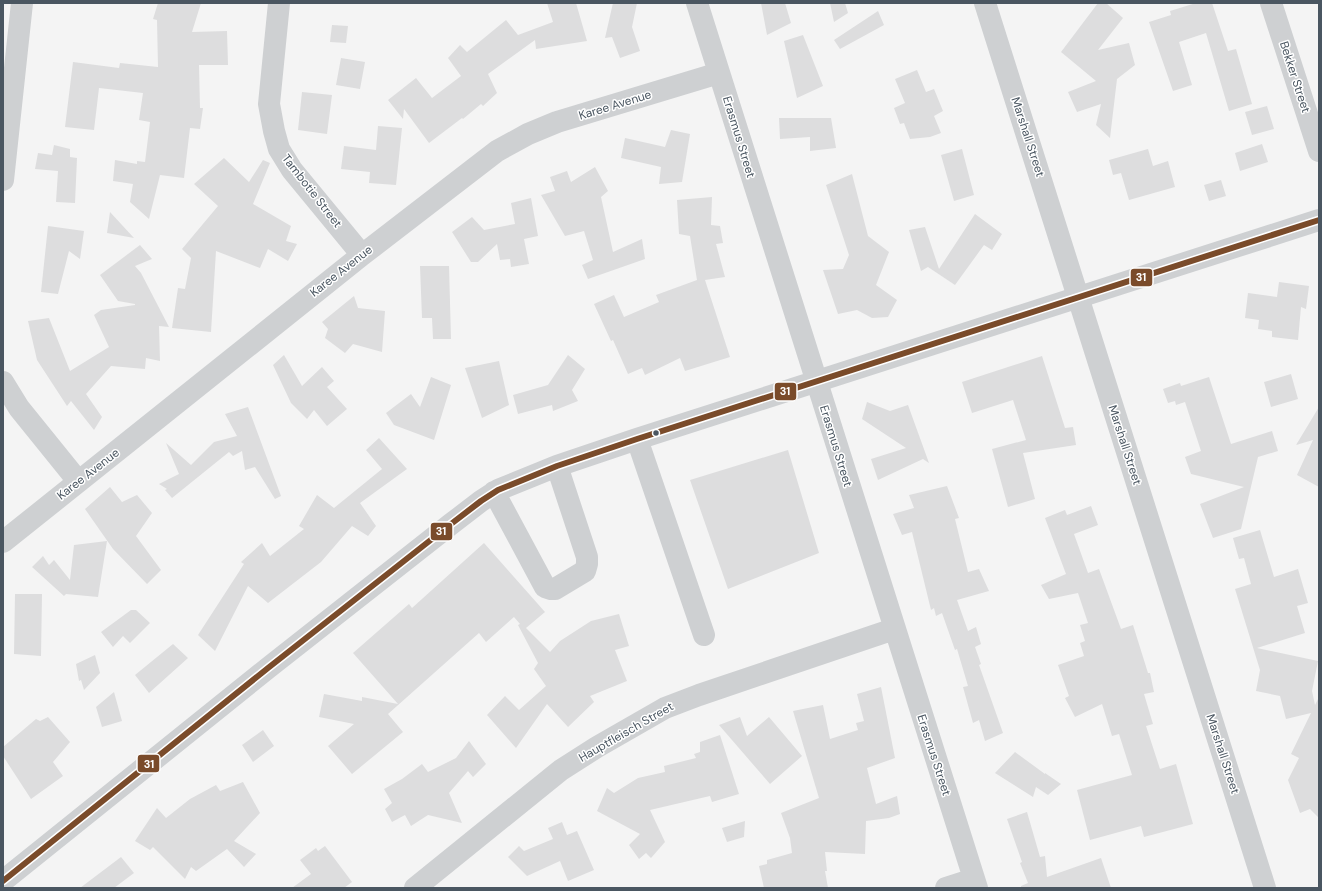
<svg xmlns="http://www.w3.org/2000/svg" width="1322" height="891" viewBox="0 0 1322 891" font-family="'DM Sans',sans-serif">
	<rect width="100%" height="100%" fill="#f4f4f4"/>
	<!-- building -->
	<path fill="#ddddde" d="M158,3h43l-9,29 35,-1 1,34h-29l1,43h3l-3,21 -10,-1 -6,50 -24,-3 -11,44 -19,-17 3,-18 -20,-3 2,-21 22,4v-3l8,1 5,-40 -11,-2 4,-27 -44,-5 -5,42 -29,-3 8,-65 46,6 1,-5 38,4 -1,-47 -4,-1z
		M547,3h29l11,38 -51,8 -1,-9 -47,34 9,19 -14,13 -2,-2 -18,15 -1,-1 -33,25 -25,-34 -1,10 -15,-19 28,-22 16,20 29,-22 -13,-18 12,-13 7,7 39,-32 12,15 35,-13z
		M613,3h24l-5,24 8,24 -20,7 -8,-21 -7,1z
		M761,3h24l6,20 -24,12z
		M830,3h15l3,10 -14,9z
		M1098,3h8l17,15 -25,32 31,-7 6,22 -18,14 -7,59 -14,-13 5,-21 -24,8 -9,-20 28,-11 -35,-29z
		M1196,3h16l16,48 8,-2 16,55 -23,7 -23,-78 -27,9 13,43 -19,6 -24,-69 22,-7 -1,-4z
		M878,11l6,14 -44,24 -6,-9z
		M332,25l16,1 -2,17 -16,-1z
		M803,35l20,51 -26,12 -13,-57z
		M341,58l24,4 -5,27 -24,-4z
		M917,70l9,22 8,-3 9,22 -9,5 7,17 -11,4 -20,2 -6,-16 -4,1 -6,-16 11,-5 -10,-24z
		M302,92l30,3 -5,39 -29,-4z
		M1267,106l7,23 -22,6 -7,-23z
		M779,118h52l5,30 -26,3v-14l-30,2z
		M378,126l24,2 -6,57 -27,-2 1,-11 -29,-3 3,-23 32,4z
		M671,130l19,4 -8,48 -23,2 2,-17 -40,-9 4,-20 40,9z
		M1262,144l6,18 -28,9 -5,-18z
		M54,145l16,4v8l7,1 -2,45 -19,-1 2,-31 -23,-2 3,-16 14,2z
		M962,149l12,46 -20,6 -13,-46z
		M1148,149l5,17 15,-5 7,26 -46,13 -8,-27 -8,2 -4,-15z
		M224,158l25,24 14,-22 7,3 -17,41 38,22 -5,15 11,3 -9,17 -20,-12 -8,19 -44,-17 -5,81 -39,-4 6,-40 7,1 6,-31 -9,-9 36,-43 -24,-22z
		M595,167l13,24 -7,6 12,55 29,-13 3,20 -57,20 -6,-14 11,-5 -9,-29 -19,5 -24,-41 14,-4 -5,-14 17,-6 4,11z
		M852,174l16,62 21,16 -13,33 21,15 -9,17 -16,1 -15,-8 -19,4 -15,-44 20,-1 6,-14 -23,-70z
		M1221,180l5,16 -17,5 -5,-16z
		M712,197l-1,28 9,1 3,17 -7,1 9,33 -20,3 25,77 -45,14 -5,-13 -35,17 -3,-7 -14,6 -15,-34 -2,1 -17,-37 20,-9 10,22 35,-15 -3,-7 41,-15 -7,-44 -11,-2 -2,-34z
		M531,198l7,38 -14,3 5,25 -18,3 -1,-8 -10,1 -3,-16 -19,18h-7l-19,-30 20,-15 12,13 31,-6 -4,-21z
		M110,212l24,26 -27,-5z
		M975,214l27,20 -10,16 -8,-5 -29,40 -27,-18 -7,4 -12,-41 16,-3 14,42z
		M48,226l36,5 -4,28 -11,-8 -11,43 -17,-2z
		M140,245l12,14 -17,7 6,7 28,54 -10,-1 1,35 -14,-3 -1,11 -34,-3 -25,28 16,23 -8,13 -23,-29 -4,5 -30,-46 -9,-39 21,-3 21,53 39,-24 -15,-32 7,-5 34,-5v-1l-17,-3 -18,-26z
		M420,266h29l2,73h-18l-1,-21h-10z
		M1279,282l30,4 -3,23 -5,-2 -3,33 -26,-3v-6l-14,-2 1,-9 -14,-2 3,-25 29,4z
		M354,296l4,12 27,3 -3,41 -29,-8 -8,9 -20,-15 3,-9 -6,-7z
		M284,355l18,31 20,-19 12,14 -7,6 20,22 -20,17 -13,-16 -7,9 -16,-16 -18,-38z
		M568,355l17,14 -13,21 6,11 -25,10 -1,-6 -34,9 -5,-19 35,-10z
		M1042,356l23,72 8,-1 3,18 -53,8 12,46 -27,8 -16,-58 34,-9 -13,-40 -41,13 -10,-31z
		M499,361l10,44 -27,13 -17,-50z
		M1291,374l7,25 -27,8 -7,-25z
		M431,377l20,8 -17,55 -40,-15 -8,-12 25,-19 9,13z
		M1209,377l22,67 41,-13 6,20 -20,6 -17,72 -28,9 -13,-34 44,-17 -53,-13 -6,-17 16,-6 -16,-49 -9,3 -1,-4 -7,2 -5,-14 17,-6 1,3z
		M867,402l23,9 18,-6 21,58 -6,-4 -45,21 -7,-21 35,-11 -44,-29z
		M248,407l33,89 -6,3 -20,-32 -10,3 -3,-19 -9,5 -4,-4 -57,46 -7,-8 2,-1 -8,-5 20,-10 -13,-31 25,22 23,-23 23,-6 -12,-22z
		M1319,407v80l-22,-12 16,-35 -17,5z
		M379,438l28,31 -47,34 16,23 -8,10 -16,-10 -31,36 -53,41 -20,-17 -33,65 -17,-16 46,-71 -3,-2 21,-19 8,13 34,-27 -5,-3 18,-31 17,13 48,-39 -16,-19z
		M788,450l31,103 -91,36 -38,-109z
		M947,486l12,32 -4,1 13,53 11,-3 10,22 -32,9 11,31 8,-4 5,17 -6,3 6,17 -2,1 24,68 -18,8 -6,-21 -6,3 -10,-36 5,-1 -11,-37 -2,1 -13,-37 -6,3 -2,-8 -3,2 -19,-78 -10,3 -9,-21 21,-6 -5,-13z
		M110,487l12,15 15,-7 15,18 -16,23 25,34 -14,14 -34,-35 -28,-40z
		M1091,506l7,19 -24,9 14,39 11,-4 22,60 12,-4 15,48h2l4,19 -10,2 9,30 -7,2 14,43 16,-5 17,60 -49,13 -3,-11 -51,14 -13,-50 55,-15 -13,-41 -7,2 -10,-32 -27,13 -10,-19 4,-2 -11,-31 26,-9 -4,-13 5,-2 -5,-16 8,-2 -10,-30 -29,6 -8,-14 25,-11 -21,-56 20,-8 2,5z
		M1260,530l14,47 24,-8 10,34 -11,3 8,27 -48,15 61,13 -6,30 3,14 4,-8v121l-9,-9 -10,4 -12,-33 11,-22 -8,-4 20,-41 -25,6 -6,-23 -24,-5 4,-21 -25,-81 16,-5 -7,-26 -5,1 -6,-21z
		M107,541l-9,56 -32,-3 -2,2 -32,-29 11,-11 6,9 5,-5 16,20 4,-35z
		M484,543l61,69 -19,16 24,24 10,-11 31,-20 28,-7 10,32 -14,4 12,31 -37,15 4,6 -26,25 -21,-23 -31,44 -29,-33 18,-19 14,14 27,-24 -12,-17 4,-6 -20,-38 2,-1 -6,-7 -28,25 -7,-9 -91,81 15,18 -51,42 -24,-28 26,-22 -35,-7 5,-23 38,7v-4l36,7 -45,-51 56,-49 3,4z
		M15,594h27l-1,62 -27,-2z
		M131,610h5l14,13 -20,20 -7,-7 -10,11 -12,-15z
		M173,644l15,14 -39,35 -14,-18z
		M95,655l5,18 -16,17 -3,-10 -2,1 -3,-17z
		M881,687l14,71 -28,10 9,36 21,-8 3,18 -11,4 -23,3 -1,33 -40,-2 2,19h-2l3,17h-64l-5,-22 8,-2v-4l25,-7 -2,-15 -9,-25 38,-15 -26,-87 30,-6 7,34 28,-9 -2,-7 8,-2 -7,-27z
		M114,692l8,29 -20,6 -6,-20z
		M48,717l22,25 -17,20 10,14 -32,23 -28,-43v-9l33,-28 4,2z
		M740,717l7,19 22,-19 33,39 -32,28 -51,-59z
		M263,730l11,16 -21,16 -11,-17z
		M720,735l19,59 -27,8 -2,-6 -60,14 15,32 -14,16 -5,-5 -7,6 -10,-14 11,-11 -43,-23 10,-23 7,5 24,-15 27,-6 -1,-6 32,-8 -2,-4 6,-2v-10z
		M469,741l17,23 -13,13 -5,-6 -19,22 13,30 -34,-8 -17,11 -6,-11 -13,7 -7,-13 7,-6 -8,-14 18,-10 20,-15 6,8 28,-14z
		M1015,752l30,22v-1l16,11 -13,11 -12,-8 -3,10 -38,-24z
		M243,782l17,31 -26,28 22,13 -12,13 -17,-18 -31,22 -5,-4 -6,12 -32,-32 -3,3 -15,-9 22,-33 9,10 24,-19 26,-14 4,6z
		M1027,812l13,45 5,-1 2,21 54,-19 10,30h-90v-2l7,-3 -8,-20 2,-1 -15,-43z
		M745,821l-1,16 -17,5 -5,-14z
		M562,822l5,13 10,-4 17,39 -26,11 -8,-20 -33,15 -19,-19 11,-11 5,5 29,-12 -5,-11z
		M325,846l27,36 -8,6h-52l19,-14 -11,-14 16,-12 2,3z
		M121,857l13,16 -20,15h-34z"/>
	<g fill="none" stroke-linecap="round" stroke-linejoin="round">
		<!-- minor -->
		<path stroke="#ced0d2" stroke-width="22" d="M279,3l-10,101 5,27 5,18 13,21 70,85
			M697,3l280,885
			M985,3l280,885
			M1271,3l48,148
			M3,180l19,-177
			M3,382l16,26 59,73
			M637,439l67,196
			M494,492l51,95 6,2h4l30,-18 2,-7v-7l-30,-91
			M3,542l359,-287 135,-104 31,-17 29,-12 162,-49
			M3,881l265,-213 183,-144 30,-23 17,-11 59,-24 80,-27 682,-219
			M415,888l146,-118 36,-23 68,-39 34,-13 195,-66
			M946,888l28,-9"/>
		<defs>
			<path id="bus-1" d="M3,881l265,-213 183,-144 30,-23 17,-11 59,-24 80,-27 682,-219"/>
		</defs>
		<!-- bus-1 casing -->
		<use href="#bus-1" stroke="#fff" stroke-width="9"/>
		<!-- bus-1 -->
		<use href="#bus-1" stroke="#7a4b2a" stroke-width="6"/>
	</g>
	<!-- markers -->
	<circle fill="#4a5661" stroke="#fff" stroke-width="1.5" cx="656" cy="433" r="3.5"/>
	<g text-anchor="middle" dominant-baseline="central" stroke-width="3" stroke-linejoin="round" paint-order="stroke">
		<!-- street labels -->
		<g font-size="12" fill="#4a5661" stroke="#fff">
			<text transform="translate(1295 77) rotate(72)">Bekker Street</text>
			<text transform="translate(615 105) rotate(-17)">Karee Avenue</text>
			<text transform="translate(739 137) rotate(73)">Erasmus Street</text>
			<text transform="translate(1028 137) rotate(72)">Marshall Street</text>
			<text transform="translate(312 191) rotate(52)">Tambotie Street</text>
			<text transform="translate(341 271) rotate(-38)">Karee Avenue</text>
			<text transform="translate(1125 445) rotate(72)">Marshall Street</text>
			<text transform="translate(836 446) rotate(73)">Erasmus Street</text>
			<text transform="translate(88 474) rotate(-38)">Karee Avenue</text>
			<text transform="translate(626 732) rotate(-30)">Hauptfleisch Street</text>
			<text transform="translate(1223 754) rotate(72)">Marshall Street</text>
			<text transform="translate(934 755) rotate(72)">Erasmus Street</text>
		</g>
	</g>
	<g stroke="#fff" stroke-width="1.5">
		<rect x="1130" y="268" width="23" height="19" rx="4" fill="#7a4b2a"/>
		<rect x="774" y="382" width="23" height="19" rx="4" fill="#7a4b2a"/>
		<rect x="430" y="522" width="23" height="19" rx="4" fill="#7a4b2a"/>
		<rect x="137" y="754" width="23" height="19" rx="4" fill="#7a4b2a"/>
	</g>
	<g font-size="11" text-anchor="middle" font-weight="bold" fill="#fff">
		<text x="1141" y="281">31</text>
		<text x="785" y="395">31</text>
		<text x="441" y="535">31</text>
		<text x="149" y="768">31</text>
	</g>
	<!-- border -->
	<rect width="1322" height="891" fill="none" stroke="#4a5661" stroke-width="8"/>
</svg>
